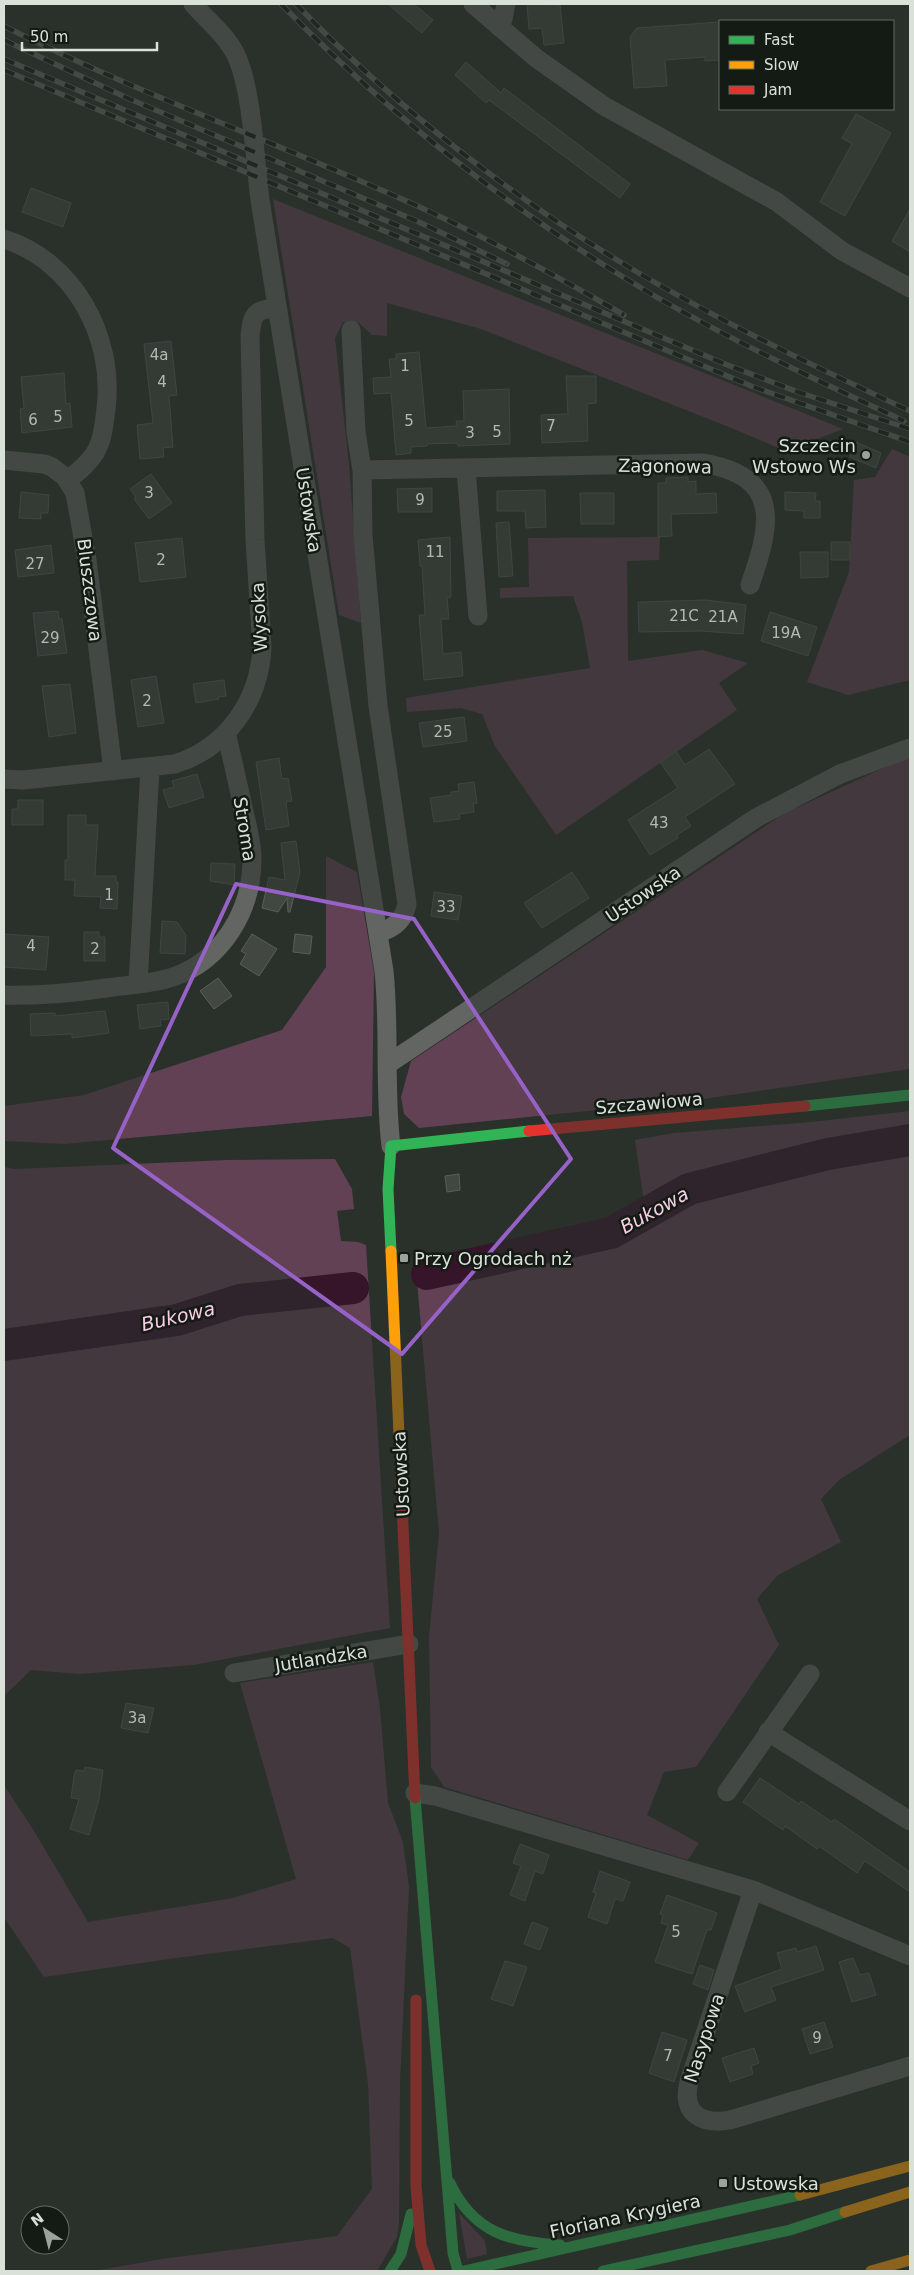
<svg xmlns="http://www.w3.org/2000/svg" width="914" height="2275" viewBox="0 0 914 2275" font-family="'DejaVu Sans',sans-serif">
	<rect width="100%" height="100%" fill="#2a312b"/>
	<!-- green -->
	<path fill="#624155" d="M273,199l570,230 -57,22 -57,-24 -248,-98 -94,-26v33l-15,-1 -13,-12 -16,-1 -8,16 14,127 12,158 -22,-8z
		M892,449l18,8v223l-62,15 -41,-13 42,-110 5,-92 21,-3z
		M660,537l-1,23 -32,1 1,100 74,-11 46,13 -29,20 18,27 -181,125 -61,-89 -13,-32 -21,-6 -54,4 -1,-14 184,-30 -8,-46 -9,-26 -73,2v-10l29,-1 -1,-49z
		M910,756v313l-214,31 -277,28 -15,-14 -3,-17 10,-36 374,-248z
		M326,856l31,16 17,100 -2,144 -308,28 -60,-3v-35l80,-11 198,-65 44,-63z
		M910,1111v324l-71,45 -18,19 20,43 -63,33 -21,24 22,46 -83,122 -32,5 -17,43 52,28 -11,17 -244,-73 -13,-20 -2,-130 10,-104 -22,-252 195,-42 35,-17 -12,-82 39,-7 137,-11z
		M335,1159l17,30 2,20 -17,2 4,30 17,1 8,3 24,383 -197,37 -114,9 -48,-4 -27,26v-529l11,2 212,-9z
		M373,1662l7,47 8,94 15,39 6,45 -9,196 -1,139 -2,15 -20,34h-283l68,-12 175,-23 35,-47 -4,-105 -18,-136 -17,-10 -157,20 -132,19 -40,-60v-132l30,46 54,91 145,-24 63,-19 -56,-196z
		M459,2213l26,28 2,13 -20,5z"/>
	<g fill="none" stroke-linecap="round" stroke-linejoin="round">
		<!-- river -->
		<path stroke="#36142a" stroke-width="32" d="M427,1274l184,-41 78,-44 139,-35 82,-14
			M4,1345l173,-25 63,-20 113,-12"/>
	</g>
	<!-- building -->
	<path fill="#424742" stroke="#595e59" d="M388,4h26l19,16 -11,13z
		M527,4l33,1 4,38 -20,2 -2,-17 -13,1z
		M720,22v38l-15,1v-4l-40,3 2,26 -33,2 -4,-51 7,-9z
		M466,62l35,31 3,-5 126,96 -10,14 -131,-98 -3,3 -31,-28z
		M856,114l35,19 -46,83 -25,-14 32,-58 -10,-6z
		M31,188l40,15 -8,24 -41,-15z
		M910,209v43l-18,-11z
		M171,341l6,54 -8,1 4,51 -10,1 1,9 -24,2 -3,-34 16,-2 -9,-79z
		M419,352l7,76 31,-2 -1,-5h8l-1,-30 46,-2 1,55 -52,2 -1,-3 -30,1v2l-16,1v6l-15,2 -5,-62 -17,1 -1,-16 18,-1 -2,-18h7v-5z
		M64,373l2,31 4,-1 2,24 -50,6 -2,-24 4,-1 -3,-31z
		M566,376h30v27l-9,1 1,37 -46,2 -1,-28 27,-1z
		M856,442l25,11 -5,15 -26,-11z
		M151,474l21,29 -23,16 -15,-20 2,-2 -6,-8z
		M688,477v5l8,-1v13l20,-1 1,20 -46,1 1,22 -14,1v-54h8v-5z
		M432,488v24h-34l-1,-23z
		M545,490l1,37 -20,1 -1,-17h-28v-20z
		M21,492l28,3 -1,18h-7v6l-22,-1z
		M785,492l31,1 -1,8h5v17h-16v-7l-19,-1z
		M580,493h34v31h-33z
		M509,522l4,54 -14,1 -3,-54z
		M450,537l1,60 -4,1 2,21h-8l2,35 18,-2 2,24 -39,4 -5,-65h6l-3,-49h-2l-2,-26z
		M182,538l4,39 -46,5 -5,-39z
		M831,542h19v18h-19z
		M51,545l3,28 -36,4 -3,-27z
		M800,552h28v25l-27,1z
		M706,600l40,5 -3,29 -42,-3 -62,1 -1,-30z
		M58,611l1,8h3l5,34 -29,3 -5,-43z
		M770,612l47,15 -9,29 -47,-15z
		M156,676l8,47 -26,4 -7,-47z
		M224,680l2,16 -8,1 1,2 -23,4 -3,-19z
		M70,684l6,49 -27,4 -7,-51z
		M464,717l3,24 -44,6 -4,-24z
		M709,749l26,35 -50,33 6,9 -14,9 1,3 -28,17 -22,-35 50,-32 -18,-26 16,-11 9,14z
		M279,758l3,21 6,-1 4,23 -6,1 3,24 -23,4 -10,-68z
		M197,774l7,23 -35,11 -6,-18 11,-3 -2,-6z
		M474,782l3,21 -4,1 1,8 -15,2 1,5 -26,3 -4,-24 21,-3v-3l8,-1 -1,-7z
		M18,800h25v25h-31v-16h6z
		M68,815h18v10h12l-3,51h21v6h2l-1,27 -17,-1 1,-11 -27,-1 1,-16h-10v-20h3z
		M296,841l4,31 -10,40h-2l-1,-14 -9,14 -16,-4 7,-31 16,3 -4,-37z
		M211,863l24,1 -1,21 -24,-4z
		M572,872l17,26 -47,30 -18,-25z
		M434,892l28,4 -4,24 -27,-4z
		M162,921l15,1 9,13 -1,19 -25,-1z
		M84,932h15v5h6v24h-21z
		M4,934l45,3 -3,33 -42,-3z
		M252,934l25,15 -18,27 -19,-12 6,-10 -5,-3z
		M295,934l17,2 -2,18 -17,-2z
		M218,978l14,18 -18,13 -14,-18z
		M168,1002l1,17 -9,1 1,6 -21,3 -3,-24z
		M105,1011l4,22 -37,5v-4l-41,2 -1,-22 25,-1v3z
		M459,1174l1,16 -13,2 -2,-16z
		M126,1703l28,5 -6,25 -27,-5z
		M85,1767l18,3 -4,29 -10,36 -19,-6 9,-30 -8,-1 3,-22 2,-6 8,1z
		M760,1778l39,26 2,-3 31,21 2,-3 76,53v20l-45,-31 -8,12 -38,-27 -2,3 -32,-23 -2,4 -40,-28z
		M520,1844l29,11 -6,19 -8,-3 -10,30 -15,-6 11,-29 -8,-3z
		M600,1871l30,11 -7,19 -8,-2 -8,25 -19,-7 8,-24 -3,-1z
		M667,1895l50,18 -6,17h-4l-15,44 -37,-12 13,-37 -7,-2 2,-8 -3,-1z
		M532,1922l16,6 -8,22 -16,-6z
		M816,1946l8,24 -53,17 5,13 -31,12 -10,-26 47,-17 -5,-16 19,-5 1,4z
		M853,1958l7,17 9,-2 7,22 -24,7 -13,-40z
		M505,1961l22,6 -14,39 -22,-7z
		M700,1965l14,5 -6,20 -15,-6z
		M824,2022l9,25 -23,7 -8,-25z
		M662,2032l25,8 -13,42 -25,-9z
		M754,2048l5,15 -8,3 2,8 -23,8 -8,-24z"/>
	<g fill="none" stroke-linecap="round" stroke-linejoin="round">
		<!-- street -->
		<path stroke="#626562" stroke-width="19" d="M193,4c14,16 32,30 42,49 17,33 20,108 25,147l124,771c6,58 0,117 7,175
			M473,4l63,54 68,48 173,96 65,49 68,37
			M499,27l4,-8 3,-15
			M4,239c70,22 111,98 102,170 -2,15 -3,31 -11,44 -7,11 -17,19 -27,27
			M351,330l5,102 6,38 1,65 15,171 29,198c-3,16 -14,25 -29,29
			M4,460l40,4 8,3 13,10 10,16 12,67 26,211
			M466,469l12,147
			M362,470l340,-7c81,13 69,62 48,122
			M4,779l19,1 152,-16c51,-16 84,-62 87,-116l-7,-108 -5,-203c2,-22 4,-28 27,-29
			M138,984l12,-216
			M4,995c34,1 68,-2 102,-7 22,-3 46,-4 67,-11 49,-17 79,-66 79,-118 0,-19 -6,-37 -10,-56 -5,-23 -10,-46 -16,-70
			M388,1064l368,-246 84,-44 70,-26
			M234,1673l175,-29
			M768,1732l142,89
			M727,1792l83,-118
			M415,1793l20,3 318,94 157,66
			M753,1890l-64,192c-8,32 13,43 41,38l180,-54"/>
		<!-- fast -->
		<path stroke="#30b455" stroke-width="11" d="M805,1106l105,-11
			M391,1251l-3,-62 3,-43 138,-15
			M415,1798l38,455 5,18
			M450,2183c23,49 59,59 110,62
			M390,2271l11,-17 10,-40
			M464,2271l336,-76
			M603,2271l187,-41 55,-18"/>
		<!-- slow -->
		<path stroke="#ff9f0a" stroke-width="11" d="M391,1251l9,207
			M800,2195l110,-29
			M845,2212l65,-20
			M871,2271l39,-11"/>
		<!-- jam -->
		<path stroke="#e5322d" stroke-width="11" d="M529,1131l276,-25
			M400,1458l15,340
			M416,2000v186l5,59 9,26"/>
		<defs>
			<path id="rail" d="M281,4c110,113 236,211 372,291 81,47 166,86 251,126
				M296,4c98,102 219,196 341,268 88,52 181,96 273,139
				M4,26c132,67 274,117 409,178 73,33 142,71 211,111
				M4,40l121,57 294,125 88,42
				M4,59l721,305 73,28 112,37
				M4,70l747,316 159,56"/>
		</defs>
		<!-- rail casing -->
		<use href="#rail" stroke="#636763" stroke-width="5.5"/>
		<!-- rail -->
		<use href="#rail" stroke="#141a14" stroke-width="4" stroke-dasharray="11" stroke-linecap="butt"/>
	</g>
	<!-- marked area -->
	<path d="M0 0H914V2275H0ZM236,884l178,35 157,240 -169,195 -289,-206z" fill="#2a312b" fill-opacity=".55" fill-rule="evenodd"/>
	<path fill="none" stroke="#9762c7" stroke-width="4" stroke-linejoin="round" d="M236,884l178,35 157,240 -169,195 -289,-206z"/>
	<!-- markers -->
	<g fill="#9ca39c" stroke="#141a14" stroke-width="2">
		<circle cx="866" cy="455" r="5"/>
		<rect x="399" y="1253" width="10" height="10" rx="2.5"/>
		<rect x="718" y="2178" width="10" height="10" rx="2.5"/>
	</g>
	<g text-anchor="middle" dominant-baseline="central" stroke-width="5" stroke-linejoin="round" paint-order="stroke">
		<!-- number labels -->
		<g font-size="15" fill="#b3bab3">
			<text x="159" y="355">4a</text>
			<text x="405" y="366">1</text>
			<text x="162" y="382">4</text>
			<text x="58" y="417">5</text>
			<text x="33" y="420">6</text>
			<text x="409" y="421">5</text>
			<text x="551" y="426">7</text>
			<text x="497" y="432">5</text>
			<text x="470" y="433">3</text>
			<text x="149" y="493">3</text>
			<text x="420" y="500">9</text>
			<text x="435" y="552">11</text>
			<text x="161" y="560">2</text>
			<text x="35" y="564">27</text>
			<text x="684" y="616">21C</text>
			<text x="723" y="617">21A</text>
			<text x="786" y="633">19A</text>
			<text x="50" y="638">29</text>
			<text x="147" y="701">2</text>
			<text x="443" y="732">25</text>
			<text x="659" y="823">43</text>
			<text x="109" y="895">1</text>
			<text x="446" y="907">33</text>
			<text x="31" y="946">4</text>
			<text x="95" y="949">2</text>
			<text x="137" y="1718">3a</text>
			<text x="676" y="1932">5</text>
			<text x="817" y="2038">9</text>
			<text x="668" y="2056">7</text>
		</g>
		<!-- poi labels -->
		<g font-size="18" fill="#d9e1d9" stroke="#141a14" text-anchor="start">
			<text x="856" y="445" text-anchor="end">Szczecin<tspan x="856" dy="21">Wstowo Ws</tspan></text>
			<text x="414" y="1258">Przy Ogrodach nż</text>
			<text x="733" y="2183">Ustowska</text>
		</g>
		<!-- street labels -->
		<g font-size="18" fill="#d9e1d9" stroke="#141a14">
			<text transform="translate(665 466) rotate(1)">Zagonowa</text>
			<text transform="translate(309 510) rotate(81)">Ustowska</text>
			<text transform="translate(90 590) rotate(83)">Bluszczowa</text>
			<text transform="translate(259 617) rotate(-93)">Wysoka</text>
			<text transform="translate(245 829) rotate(81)">Stroma</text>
			<text transform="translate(643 894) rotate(-34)">Ustowska</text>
			<text transform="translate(649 1103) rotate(-5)">Szczawiowa</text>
			<text transform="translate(401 1474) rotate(-93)">Ustowska</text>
			<text transform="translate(321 1658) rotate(-9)">Jutlandzka</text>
			<text transform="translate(704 2038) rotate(-72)">Nasypowa</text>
			<text transform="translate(625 2216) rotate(-12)">Floriana Krygiera</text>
		</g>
		<!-- water labels -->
		<g font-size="19" font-style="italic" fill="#facde7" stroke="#141a14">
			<text transform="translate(654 1210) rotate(-29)">Bukowa</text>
			<text transform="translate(178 1316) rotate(-13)">Bukowa</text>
		</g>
	</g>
	<!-- border -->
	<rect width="914" height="2275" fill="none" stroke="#d9e1d9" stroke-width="10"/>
	<!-- legend -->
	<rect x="719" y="20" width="175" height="90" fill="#141a14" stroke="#636a63"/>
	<rect x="729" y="36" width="25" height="8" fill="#30b455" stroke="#636a63"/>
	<text x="764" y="45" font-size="15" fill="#d9e1d9">Fast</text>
	<rect x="729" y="61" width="25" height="8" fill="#ff9f0a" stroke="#636a63"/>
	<text x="764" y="70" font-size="15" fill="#d9e1d9">Slow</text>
	<rect x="729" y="86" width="25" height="8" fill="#e5322d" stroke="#636a63"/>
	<text x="764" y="95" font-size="15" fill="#d9e1d9">Jam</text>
	<!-- north arrow -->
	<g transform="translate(45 2230) rotate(324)"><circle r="24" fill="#141a14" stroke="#636a63"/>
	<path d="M0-4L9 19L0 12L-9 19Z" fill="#9ca39c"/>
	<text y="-8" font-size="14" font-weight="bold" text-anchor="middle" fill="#d9e1d9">N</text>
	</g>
	<!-- scale -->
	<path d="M22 42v8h135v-8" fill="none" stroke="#d9e1d9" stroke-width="2.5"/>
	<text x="30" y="42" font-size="15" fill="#d9e1d9" stroke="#141a14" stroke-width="4" paint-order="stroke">50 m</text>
</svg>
